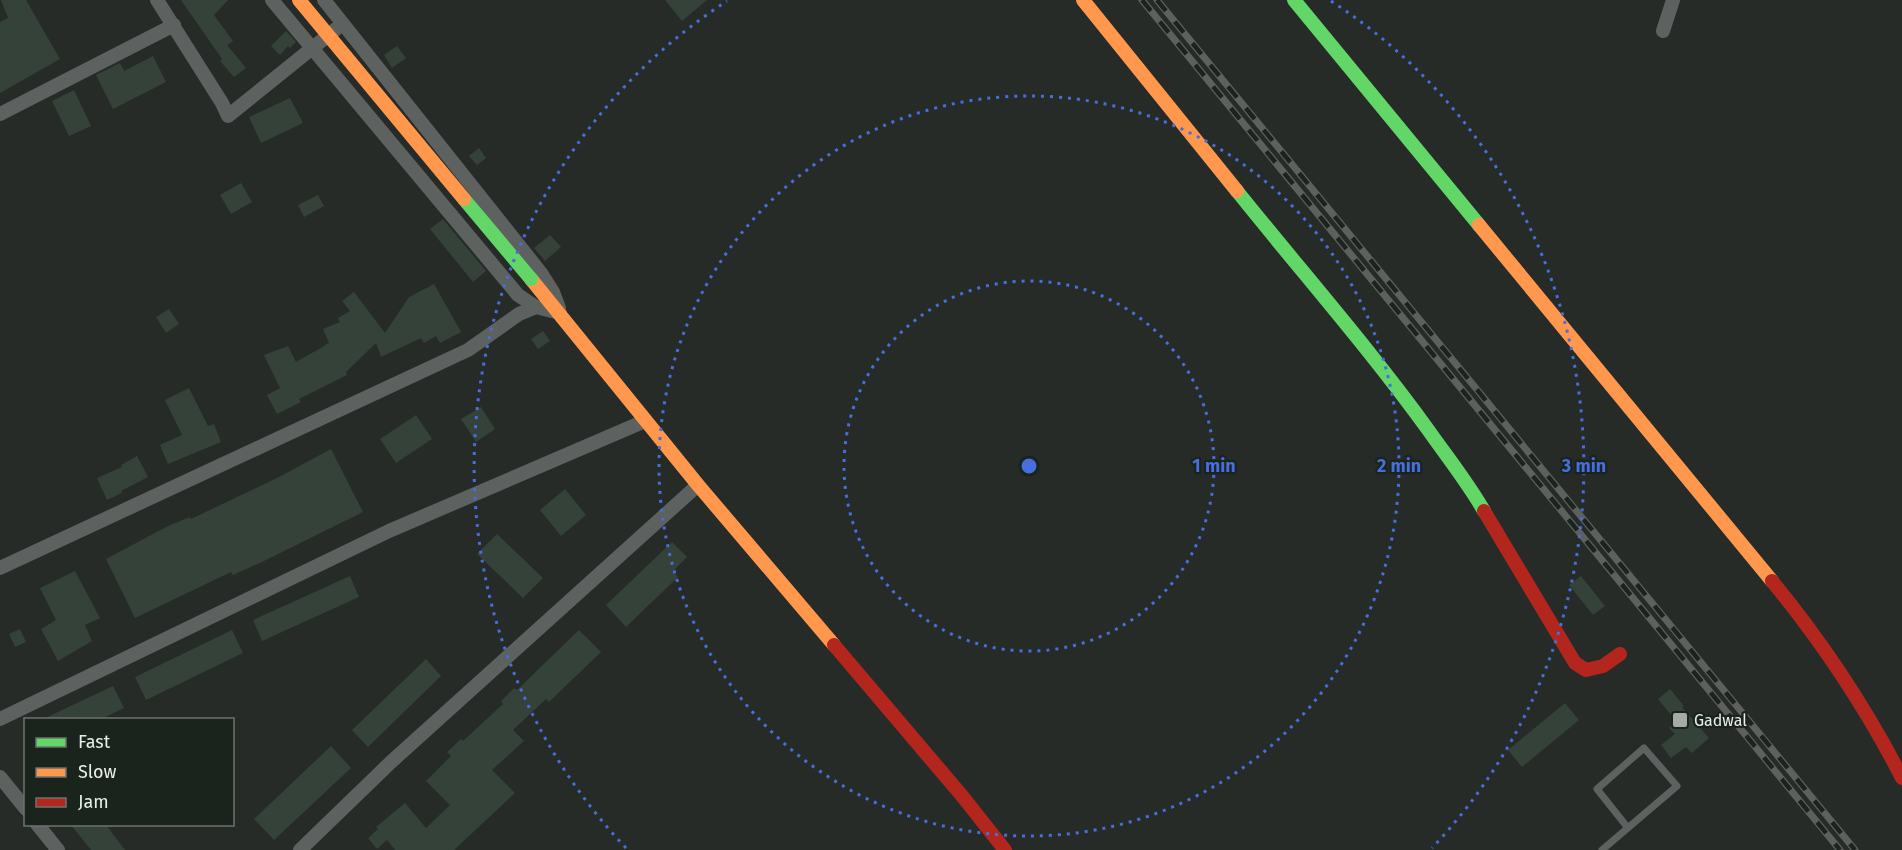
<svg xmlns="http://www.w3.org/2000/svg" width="1902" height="850" viewBox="0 0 1902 850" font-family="'Fira Sans',sans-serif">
	<rect width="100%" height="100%" fill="#262b28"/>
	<!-- building -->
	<path fill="#344239" d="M1,0h25l34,59 -60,34v-71l8,-4z
		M181,0h47l-14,15 19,26 -6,4 19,23 -12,9 -14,-16 2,-2z
		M665,0h42l-25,21z
		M286,31l10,11 -6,6 -2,-2 -8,9 -9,-9z
		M397,46l9,12 -14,10 -8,-13z
		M153,56l13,26 -53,27 -17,-34 24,-12 4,8z
		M74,90l17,36 -22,10 -17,-35z
		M290,98l13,25 -42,20 -12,-26z
		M479,148l7,10 -9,7 -8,-9z
		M241,183l11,19 -21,12 -11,-19z
		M318,195l6,11 -20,11 -6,-12z
		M443,219l43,52 -13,11 -43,-53z
		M550,235l11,12 -16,14 -11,-13z
		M434,284l27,48 -21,11 -4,-7 -12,7 -3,-5 -40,19 -5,-14 -30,29 1,3 -48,24 2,3 -24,12 -10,-19 13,-7 -16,-33 24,-9 8,16 30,-17v-1l3,-1 -6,-14 17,-7 -2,-4 12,-7 -8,-10 12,-9 31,41 24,-36z
		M169,309l10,15 -13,9 -10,-16z
		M543,331l7,10 -12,8 -7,-10z
		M189,388l19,38 6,-2 7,18 -53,22 -8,-19 22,-10 -17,-35z
		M481,407l14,22 -19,13 -15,-23z
		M416,415l16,24 -36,24 -16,-24z
		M331,449l32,63 -99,49 -31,14 -2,-3 -96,46 -29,-59 62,-33 22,-9 1,2 88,-42z
		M137,456l11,21 -27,14 1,2 -15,7 -10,-22 25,-11 -1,-2z
		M565,489l21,26 -25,21 -21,-26z
		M497,534l46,44 -20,20 -46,-44z
		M672,542l15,15 -14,14 5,6 -52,50 -20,-22z
		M75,571l25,47 -15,7 7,16 -34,20 -17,-32 15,-9 -16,-32z
		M350,576l9,21 -97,44 -9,-21z
		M1581,576l24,30 -12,9 -24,-30z
		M20,629l6,13 -11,5 -6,-13z
		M232,630l11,23 -97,47 -11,-23z
		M579,630l22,22 -52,50 -3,-3 -33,31 11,11 -32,29 23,23 -61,57h-59l-8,-10 -10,9 -9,-11 10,-9 -2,-2 29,-24 21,25 24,-23 -24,-24 25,-25 -4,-4 14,-13 2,2 40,-37 -2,-3 13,-13 3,2z
		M426,659l15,17 -73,71 -16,-17z
		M113,686l11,22 -25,12h-58z
		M1670,689l14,17 -2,1 27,31 -17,15 -6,-6 -15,11 -10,-13 14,-11 -6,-6 7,-7 -18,-22z
		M1565,703l14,17 -57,47 -14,-17z
		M331,746l20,22 -77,72 -20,-21z
		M71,825h35l19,25h-34z"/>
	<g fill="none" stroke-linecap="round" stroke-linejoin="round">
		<!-- lane -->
		<path stroke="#5d615f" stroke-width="7" d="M1602,850l75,-64 -33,-38 -47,41 31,39"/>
		<!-- street -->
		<path stroke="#5d615f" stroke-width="14" d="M157,0l65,103 6,13 108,-87
			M272,0l246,295 18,12
			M324,0l217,273 12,19 6,16
			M1663,31l10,-31
			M0,114l174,-89
			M0,568l468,-218 51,-36 17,-7 24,6
			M0,719l389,-188 256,-110
			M0,777l26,32
			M37,824l21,26
			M300,850l91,-88 307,-277"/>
		<!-- fast -->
		<path stroke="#63d668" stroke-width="14" d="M1294,0l185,225
			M1237,191c64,80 132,157 192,240 19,27 39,52 55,80"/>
		<!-- slow -->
		<path stroke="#ff974d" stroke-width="14" d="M1083,0l154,191
			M1479,225l293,356
			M531,279l167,206 136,160"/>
		<!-- jam -->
		<path stroke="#b3261e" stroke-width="14" d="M1484,511l91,152 11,7 17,-4 17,-12
			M1772,581c50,61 94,127 130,197
			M834,645l129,152 42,53"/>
		<defs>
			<path id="rail" d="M1142,0l698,850
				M1157,0l698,850"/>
		</defs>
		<!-- rail casing -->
		<use href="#rail" stroke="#5d605e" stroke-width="7"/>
		<!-- rail -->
		<use href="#rail" stroke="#1b231d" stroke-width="4.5" stroke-dasharray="14" stroke-linecap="butt"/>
		<!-- fast-bridge -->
		<path stroke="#63d668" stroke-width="14" d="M464,199l67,80"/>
		<!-- slow-bridge -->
		<path stroke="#ff974d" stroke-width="14" d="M299,0l165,199"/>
	</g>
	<!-- distance rings -->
	<g fill="none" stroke="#466edc" stroke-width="3" stroke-dasharray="3 6">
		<circle cx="1029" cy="466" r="185"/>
		<circle cx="1029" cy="466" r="370"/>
		<path d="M626 848A555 555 0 0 1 727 1M1331 1A555 555 0 0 1 1432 848"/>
	</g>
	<!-- markers -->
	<rect fill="#a5aaa7" stroke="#1b231d" stroke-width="2" x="1672" y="712" width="16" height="16" rx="3"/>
	<g text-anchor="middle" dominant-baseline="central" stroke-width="4.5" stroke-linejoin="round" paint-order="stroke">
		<!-- poi labels -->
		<g font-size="16" fill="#e9eeeb" stroke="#1b231d" text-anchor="start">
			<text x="1694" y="720">Gadwal</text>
		</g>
	</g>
	<circle cx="1029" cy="466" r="9" fill="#466edc" stroke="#1b231d" stroke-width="3"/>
	<g font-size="18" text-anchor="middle" font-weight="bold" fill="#466edc" stroke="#1b231d" stroke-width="4.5" stroke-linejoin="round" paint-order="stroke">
		<text x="1214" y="472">1 min</text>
		<text x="1399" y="472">2 min</text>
		<text x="1584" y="472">3 min</text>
	</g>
	<!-- legend -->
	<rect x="24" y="718" width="210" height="108" fill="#1b231d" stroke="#6d746f" stroke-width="1.5"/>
	<rect x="36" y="738" width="30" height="9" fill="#63d668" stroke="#6d746f" stroke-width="1.5"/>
	<text x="78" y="748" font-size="18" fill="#e9eeeb">Fast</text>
	<rect x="36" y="768" width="30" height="9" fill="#ff974d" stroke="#6d746f" stroke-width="1.5"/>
	<text x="78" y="778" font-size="18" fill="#e9eeeb">Slow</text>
	<rect x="36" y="798" width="30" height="9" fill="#b3261e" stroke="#6d746f" stroke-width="1.5"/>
	<text x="78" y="808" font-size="18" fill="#e9eeeb">Jam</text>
</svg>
